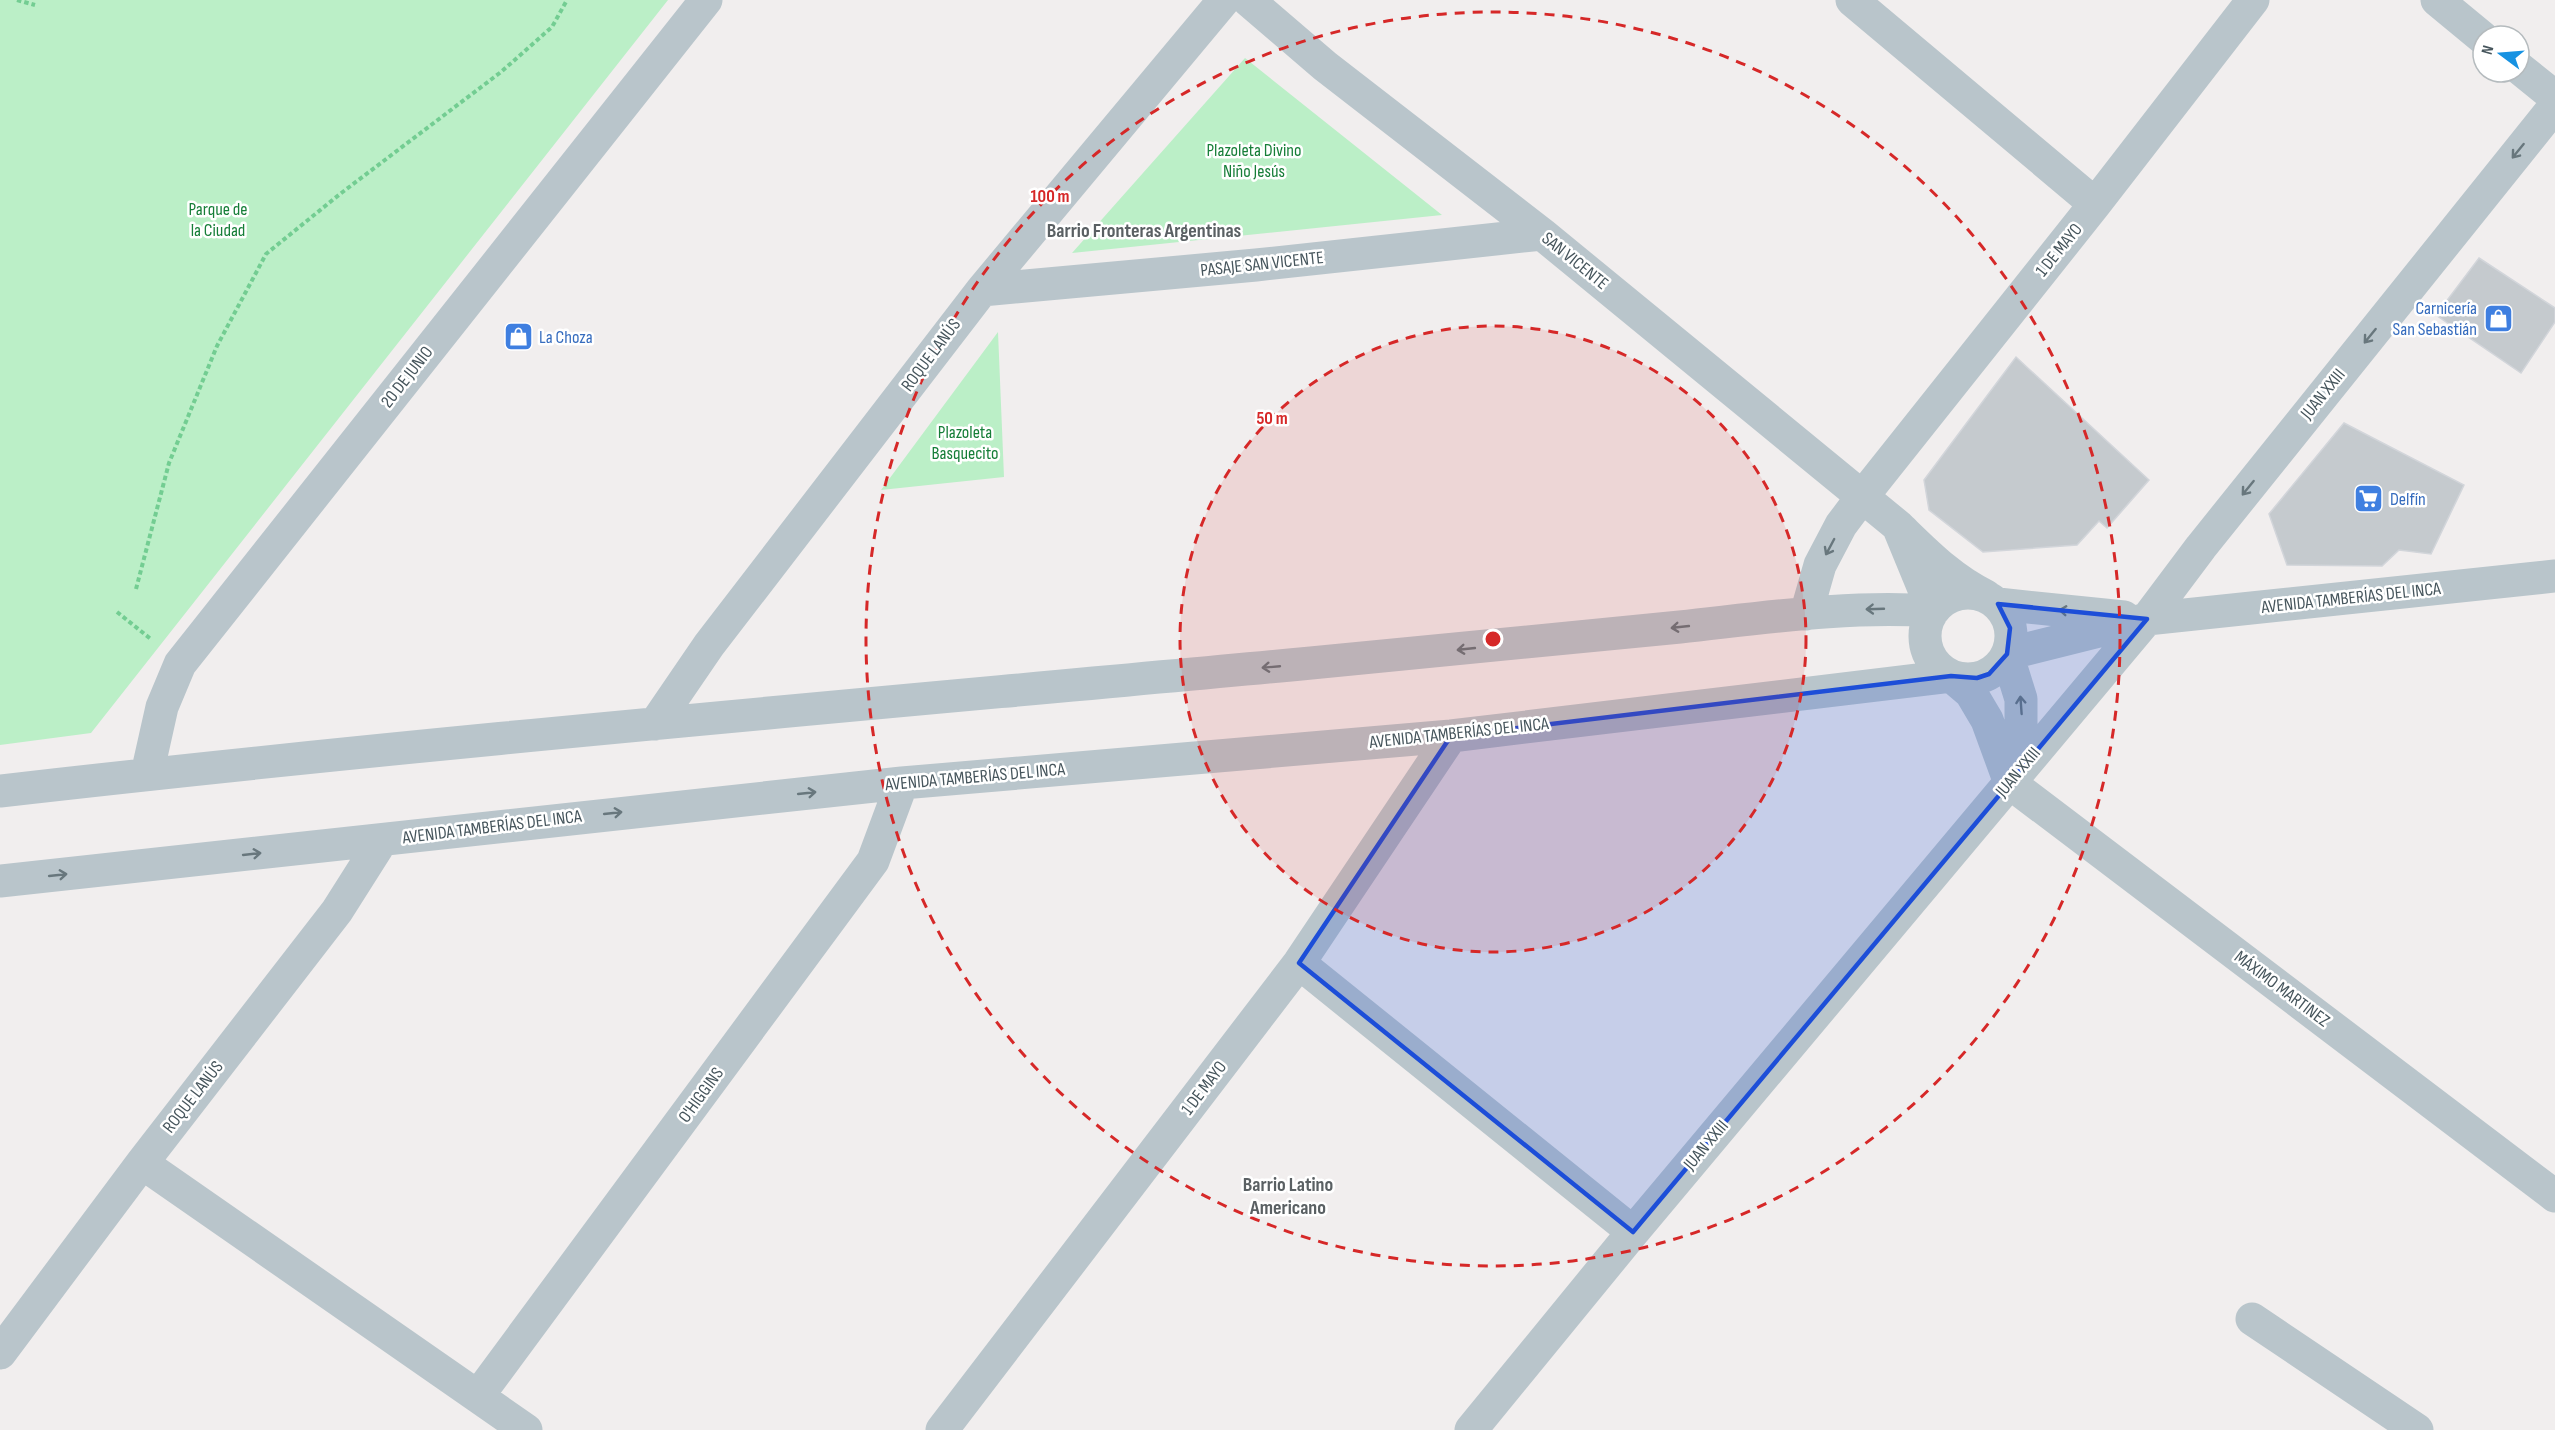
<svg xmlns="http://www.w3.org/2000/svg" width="2555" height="1430" viewBox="0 0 2555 1430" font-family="'Sofia Sans Condensed',sans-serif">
	<rect width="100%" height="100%" fill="#f1eeee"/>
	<!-- green -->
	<path fill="#bbefc7" d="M0,0h668l-577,733 -91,12z
		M1245,58l197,157 -370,38z
		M998,332l6,145 -123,13z"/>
	<!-- building -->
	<path fill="#c5cace" stroke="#d2d5da" stroke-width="1.5" d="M2479,258l76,50v14l-34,51 -85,-58z
		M2016,357l133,123 -42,48 -8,-7 -22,24 -94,7 -54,-42 -5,-30z
		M2344,423l120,62 -33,69 -32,-4 -17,16 -95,-1 -18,-51z"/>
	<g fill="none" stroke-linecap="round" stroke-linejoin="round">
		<!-- path -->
		<path stroke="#73cd92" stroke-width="4" stroke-dasharray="4.5 3" stroke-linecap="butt" d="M17,0l18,5
			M136,589l33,-126 48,-117 49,-92 74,-60 161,-122 51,-45 15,-27
			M117,612l35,28"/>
		<!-- minor -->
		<path stroke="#b9c5cb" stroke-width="33" d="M1248,0l77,66 217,168 356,292c28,27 53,53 88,70
			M1852,0l243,204
			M2437,0l46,38
			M2519,68l36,29
			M982,290l274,-25 286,-31
			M1925 636a43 43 0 1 1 86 0a43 43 0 1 1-86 0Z
			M1998,604l126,13
			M1806,614l14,-49 21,-40 21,-28 233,-293 158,-204
			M655,724l54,-79 273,-355 242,-290
			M147,774l15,-67 18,-43 526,-664
			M2012,775l9,-36v-40l-14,-45 140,-35 408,-43
			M2010,783l545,413
			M0,791c436,-50 874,-87 1311,-128 123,-11 246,-23 369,-36 84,-9 169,-22 253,-16l-35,-85
			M0,881l902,-98 549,-47 500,-60 20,17 16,27 23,63
			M1299,963l334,269
			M142,1163l384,267
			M2252,1319l165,111
			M0,1353l142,-190 195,-252 45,-71
			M478,1396l395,-535 29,-78
			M942,1430l357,-467 152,-227
			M1471,1430l162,-198 514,-613 54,-72 354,-441"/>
	</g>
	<!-- one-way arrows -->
	<defs><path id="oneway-shaft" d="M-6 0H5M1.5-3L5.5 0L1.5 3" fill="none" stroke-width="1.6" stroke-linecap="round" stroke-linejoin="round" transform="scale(1.5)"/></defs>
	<g stroke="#68777d">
		<use href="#oneway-shaft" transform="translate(2518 151) rotate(129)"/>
		<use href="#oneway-shaft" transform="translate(2370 336) rotate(129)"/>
		<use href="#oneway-shaft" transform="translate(2248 488) rotate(129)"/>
		<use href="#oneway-shaft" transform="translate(1830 547) rotate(118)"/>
		<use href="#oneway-shaft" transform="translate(1875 609) rotate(178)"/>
		<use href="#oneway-shaft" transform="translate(2068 611) rotate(-174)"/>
		<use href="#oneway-shaft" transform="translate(1680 627) rotate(174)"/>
		<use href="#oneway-shaft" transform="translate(1466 649) rotate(174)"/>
		<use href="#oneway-shaft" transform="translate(1271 667) rotate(175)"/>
		<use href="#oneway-shaft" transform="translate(2021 705) rotate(-94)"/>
		<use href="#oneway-shaft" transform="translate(807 793) rotate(-6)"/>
		<use href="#oneway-shaft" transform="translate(613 813) rotate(-6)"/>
		<use href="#oneway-shaft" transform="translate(252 854) rotate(-6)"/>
		<use href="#oneway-shaft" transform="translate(58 875) rotate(-6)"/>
	</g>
	<!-- marked area -->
	<path fill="#1d4ed8" fill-opacity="0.2" stroke="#1d4ed8" stroke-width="4.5" stroke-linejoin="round" d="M1998,604l149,15 -514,613 -334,-269 152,-227 500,-60 26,2 12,-4 18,-20 3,-26z"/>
	<!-- distance rings -->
	<circle cx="1493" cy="639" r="313" fill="#d62828" fill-opacity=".12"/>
	<g fill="none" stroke="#d62828" stroke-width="3" stroke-dasharray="10 8">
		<circle cx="1493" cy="639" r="313"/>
		<circle cx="1493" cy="639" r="627"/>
	</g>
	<!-- icons -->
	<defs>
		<symbol id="shop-square" viewBox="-11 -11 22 22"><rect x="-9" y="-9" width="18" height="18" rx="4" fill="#3f7fe0" stroke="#fff"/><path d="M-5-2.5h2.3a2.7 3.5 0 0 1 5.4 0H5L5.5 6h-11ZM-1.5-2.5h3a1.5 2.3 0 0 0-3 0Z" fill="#fff"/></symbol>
		<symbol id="supermarket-square" viewBox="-11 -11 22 22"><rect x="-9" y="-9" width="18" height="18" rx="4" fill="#3f7fe0" stroke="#fff"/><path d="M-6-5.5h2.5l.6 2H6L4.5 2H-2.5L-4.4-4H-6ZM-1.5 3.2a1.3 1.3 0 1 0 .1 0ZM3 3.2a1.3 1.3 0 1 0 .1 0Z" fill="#fff"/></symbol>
	</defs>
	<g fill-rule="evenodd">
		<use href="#shop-square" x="2482" y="302" width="33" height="33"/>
		<use href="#shop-square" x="502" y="320" width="33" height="33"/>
		<use href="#supermarket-square" x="2352" y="482" width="33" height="33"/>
	</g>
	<g text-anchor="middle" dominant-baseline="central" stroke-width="5" stroke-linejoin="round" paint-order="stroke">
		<!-- park labels -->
		<g font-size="18" fill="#167e38" stroke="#fff">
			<text x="1254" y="150">Plazoleta Divino<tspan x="1254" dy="21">Niño Jesús</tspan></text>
			<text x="218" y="209">Parque de<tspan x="218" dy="21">la Ciudad</tspan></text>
			<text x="965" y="432">Plazoleta<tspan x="965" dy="21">Basquecito</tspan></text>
		</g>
		<!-- street labels -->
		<g font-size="18" fill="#46555c" stroke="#fff">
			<text transform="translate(2059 250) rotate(-51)">1 DE MAYO</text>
			<text transform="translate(1575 261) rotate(39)">SAN VICENTE</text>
			<text transform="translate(1262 264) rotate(-6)">PASAJE SAN VICENTE</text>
			<text transform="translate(931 355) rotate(-53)">ROQUE LANÚS</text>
			<text transform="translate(407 377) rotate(-52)">20 DE JUNIO</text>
			<text transform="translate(2323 394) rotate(-51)">JUAN XXIII</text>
			<text transform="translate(2351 598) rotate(-6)">AVENIDA TAMBERÍAS DEL INCA</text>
			<text transform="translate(1459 733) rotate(-6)">AVENIDA TAMBERÍAS DEL INCA</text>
			<text transform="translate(2018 772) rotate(-50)">JUAN XXIII</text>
			<text transform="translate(975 777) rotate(-5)">AVENIDA TAMBERÍAS DEL INCA</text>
			<text transform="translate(492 827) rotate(-7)">AVENIDA TAMBERÍAS DEL INCA</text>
			<text transform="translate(2282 989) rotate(37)">MÁXIMO MARTINEZ</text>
			<text transform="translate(1204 1088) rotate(-53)">1 DE MAYO</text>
			<text transform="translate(701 1095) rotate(-54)">O'HIGGINS</text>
			<text transform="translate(193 1097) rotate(-52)">ROQUE LANÚS</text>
			<text transform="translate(1706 1145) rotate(-50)">JUAN XXIII</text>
		</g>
		<!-- shop labels -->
		<g font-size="18" fill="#366cbe" stroke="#fff" text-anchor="start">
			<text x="2477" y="308" text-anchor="end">Carnicería<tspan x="2477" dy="21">San Sebastián</tspan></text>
			<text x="539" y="337">La Choza</text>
			<text x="2390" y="499">Delfín</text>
		</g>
		<!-- neighbourhood labels -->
		<g font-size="20" font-weight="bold" fill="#5a6063" stroke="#fff">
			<text x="1144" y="231">Barrio Fronteras Argentinas</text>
			<text x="1288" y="1185">Barrio Latino<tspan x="1288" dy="23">Americano</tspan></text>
		</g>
	</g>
	<circle cx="1493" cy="639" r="9" fill="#d62828" stroke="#fff" stroke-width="3"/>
	<g font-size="18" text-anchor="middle" font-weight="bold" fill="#d62828" stroke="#fff" stroke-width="5" stroke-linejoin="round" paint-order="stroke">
		<text x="1050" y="202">100 m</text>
		<text x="1272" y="424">50 m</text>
	</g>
	<!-- north arrow -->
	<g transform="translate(2501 54) rotate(286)"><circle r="28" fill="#ffffff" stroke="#b5bbbe" stroke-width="1.5"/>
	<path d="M0-4.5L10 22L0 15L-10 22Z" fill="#1792e2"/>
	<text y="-9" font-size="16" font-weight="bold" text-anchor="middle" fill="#46555c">N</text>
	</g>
</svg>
